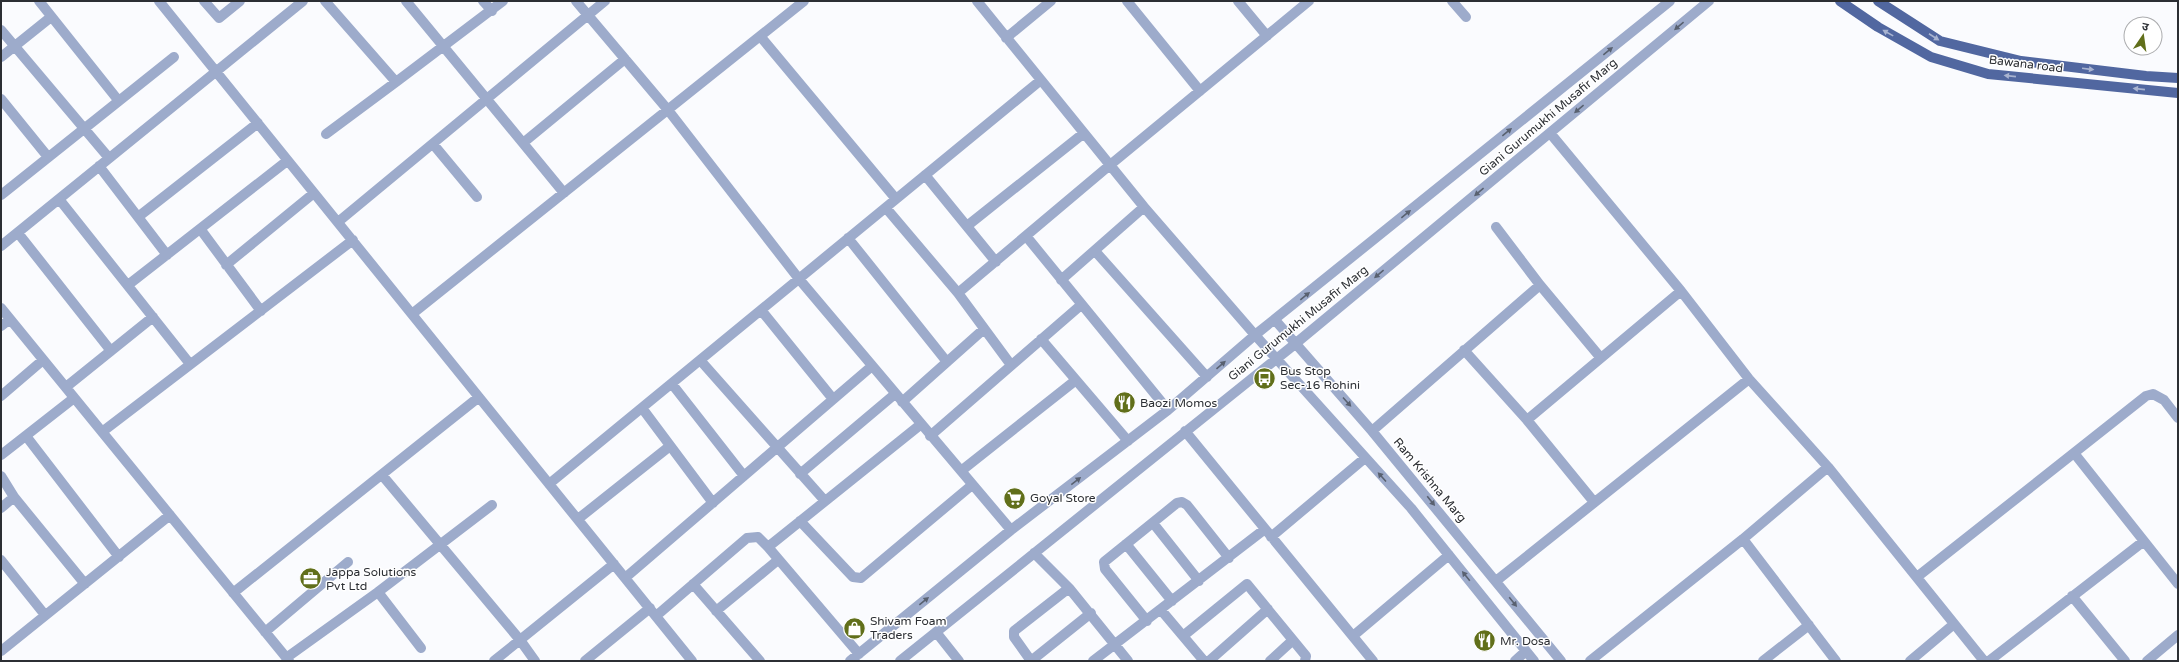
<svg xmlns="http://www.w3.org/2000/svg" width="2179" height="662" viewBox="0 0 2179 662" font-family="'Varela Round','Noto Sans Devanagari',sans-serif">
	<rect width="100%" height="100%" fill="#fafbfe"/>
	<g fill="none" stroke-linecap="round" stroke-linejoin="round">
		<!-- minor -->
		<path stroke="#9dabcb" stroke-width="10" d="M39,1l79,99
			M159,1l533,660
			M204,1l15,17 21,-17
			M325,1l71,81 107,-81
			M406,1l158,192
			M483,1l9,10
			M576,1l92,109 131,169 212,251
			M977,1l167,206 111,128 156,173 123,153
			M1127,1l73,90
			M1238,1l29,35
			M1452,1l14,16
			M1,30l108,128
			M760,36l136,163
			M1006,38l45,-37
			M1,57l50,-40
			M1,99l47,58
			M1550,133l131,158 68,88 79,88 156,194
			M326,134l70,-52
			M523,143l102,-84
			M433,144l44,53
			M99,166l68,89
			M925,175l71,87
			M1,195l173,-138
			M59,199l131,165
			M886,208l72,85 53,72
			M138,217l120,-94
			M338,222l267,-221
			M967,226l117,-93
			M1496,227l44,58 60,72
			M201,230l60,81
			M18,233l93,118
			M1026,236l142,174
			M848,238l99,124
			M1,246l302,-245
			M1095,251l112,126
			M226,265l88,-72
			M1061,280l83,-73
			M128,285l159,-124
			M958,293l152,-128 199,-164
			M1,308l288,353
			M761,310l72,89
			M412,314l392,-313
			M1275,320l97,111 189,230
			M1,326l9,-7
			M1041,339l87,102
			M1464,350l63,70 67,82
			M700,360l125,141
			M672,384l72,92
			M66,387l87,-70
			M1,396l42,-36
			M902,402l82,-73
			M642,408l71,95
			M1527,420l154,-129
			M1185,431l188,230
			M1372,431l168,-146
			M102,432l251,-192
			M26,436l93,121
			M930,436l151,-131
			M2074,453l104,131
			M1,455l73,-57
			M961,471l115,-91
			M800,474l95,-80
			M382,475l138,165 15,21
			M1,476l13,21 -13,11
			M549,484l492,-404
			M14,497l71,87
			M578,519l92,-73
			M800,521l53,56 8,1 111,-93
			M1153,523l46,58
			M1271,537l94,-79
			M1743,539l93,122
			M1126,544l46,57
			M1034,553l35,35 59,73
			M1,560l44,55
			M1917,577l229,-181 7,-2 11,6 14,18
			M625,578l247,-212
			M1496,581l253,-202
			M693,584l67,77
			M378,592l43,56
			M233,593l246,-196
			M2072,596l53,65
			M1161,610l43,51
			M716,611l62,-51
			M656,616l91,-78 11,-1 10,10
			M1147,621l-42,-52 -1,-7 73,-59 5,-1 5,3 42,53
			M265,632l83,-70
			M936,632l23,29
			M1183,636l64,-52 59,72 -1,5
			M1353,636l96,-81
			M1,651l169,-136
			M859,654l-91,-107 152,-122
			M286,658l92,-66 114,-87
			M494,661l120,-97
			M585,661l65,-53
			M850,661l161,-131 157,-120 87,-75 415,-334
			M900,661l395,-317 414,-343
			M1031,661l-17,-24v-6l55,-43
			M1031,661l60,-48
			M1093,661l172,-132
			M1209,661l59,-52
			M1270,661l23,-21
			M1515,661l11,-10
			M1590,661l153,-122 85,-72
			M1763,661l46,-36
			M1910,661l44,-37
			M1989,661l155,-120
			M2147,661l31,-26"/>
		<!-- major -->
		<path stroke="#5167a0" stroke-width="10" d="M1840,1l38,26 53,30 57,17 190,19
			M1878,1l62,40 81,20 125,15 32,2"/>
	</g>
	<!-- one-way arrows -->
	<defs><path id="oneway-solid" d="M-6-.8H1V-3.2L6.5 0L1 3.2V.8H-6Z"/></defs>
	<g fill="#596170">
		<use href="#oneway-solid" transform="translate(1679 26) rotate(140)"/>
		<use href="#oneway-solid" transform="translate(1608 51) rotate(-39)"/>
		<use href="#oneway-solid" transform="translate(1579 109) rotate(140)"/>
		<use href="#oneway-solid" transform="translate(1507 132) rotate(-39)"/>
		<use href="#oneway-solid" transform="translate(1479 192) rotate(140)"/>
		<use href="#oneway-solid" transform="translate(1406 214) rotate(-39)"/>
		<use href="#oneway-solid" transform="translate(1379 274) rotate(140)"/>
		<use href="#oneway-solid" transform="translate(1305 296) rotate(-39)"/>
		<use href="#oneway-solid" transform="translate(1221 365) rotate(-41)"/>
		<use href="#oneway-solid" transform="translate(1347 402) rotate(48)"/>
		<use href="#oneway-solid" transform="translate(1382 477) rotate(-132)"/>
		<use href="#oneway-solid" transform="translate(1076 481) rotate(-38)"/>
		<use href="#oneway-solid" transform="translate(1431 501) rotate(51)"/>
		<use href="#oneway-solid" transform="translate(1466 576) rotate(-129)"/>
		<use href="#oneway-solid" transform="translate(924 601) rotate(-39)"/>
		<use href="#oneway-solid" transform="translate(1513 602) rotate(51)"/>
	</g>
	<g fill="#a8b3d0">
		<use href="#oneway-solid" transform="translate(1888 33) rotate(-151)"/>
		<use href="#oneway-solid" transform="translate(1934 37) rotate(33)"/>
		<use href="#oneway-solid" transform="translate(2088 69) rotate(7)"/>
		<use href="#oneway-solid" transform="translate(2010 76) rotate(-174)"/>
		<use href="#oneway-solid" transform="translate(2139 89) rotate(-174)"/>
	</g>
	<!-- icons -->
	<defs>
		<symbol id="bus-disc" viewBox="-11 -11 22 22"><circle r="9.5" fill="#616f1a" stroke="#fff"/><path d="M-5-6H5V4H4V6H2V4H-2V6H-4V4H-5ZM-3.5-4V0h7V-4ZM-3.5 1.2v1.5H-2V1.2ZM2 1.2v1.5H3.5V1.2Z" fill="#fff"/></symbol>
		<symbol id="restaurant-disc" viewBox="-11 -11 22 22"><circle r="9.5" fill="#616f1a" stroke="#fff"/><path d="M-5-6h1v4h1v-4h1v4h1v-4h1v5L-1.5 .5V6h-2V.5L-5-1ZM5-6V6H3V1.5H1.5Q1.5-4 5-6Z" fill="#fff"/></symbol>
		<symbol id="supermarket-disc" viewBox="-11 -11 22 22"><circle r="9.5" fill="#616f1a" stroke="#fff"/><path d="M-6-5.5h2.5l.6 2H6L4.5 2H-2.5L-4.4-4H-6ZM-1.5 3.2a1.3 1.3 0 1 0 .1 0ZM3 3.2a1.3 1.3 0 1 0 .1 0Z" fill="#fff"/></symbol>
		<symbol id="office-disc" viewBox="-11 -11 22 22"><circle r="9.5" fill="#616f1a" stroke="#fff"/><path d="M-6-3h4V-5.5h4V-3h4V5H-6ZM-1-4.5V-3h2v-1.5ZM-6 0V1H6V0Z" fill="#fff"/></symbol>
		<symbol id="shop-disc" viewBox="-11 -11 22 22"><circle r="9.5" fill="#616f1a" stroke="#fff"/><path d="M-5-2.5h2.3a2.7 3.5 0 0 1 5.4 0H5L5.5 6h-11ZM-1.5-2.5h3a1.5 2.3 0 0 0-3 0Z" fill="#fff"/></symbol>
	</defs>
	<g fill-rule="evenodd">
		<use href="#bus-disc" x="1252" y="366" width="25" height="25"/>
		<use href="#restaurant-disc" x="1112" y="390" width="25" height="25"/>
		<use href="#supermarket-disc" x="1002" y="486" width="25" height="25"/>
		<use href="#office-disc" x="298" y="566" width="25" height="25"/>
		<use href="#shop-disc" x="842" y="616" width="25" height="25"/>
		<use href="#restaurant-disc" x="1472" y="628" width="25" height="25"/>
	</g>
	<g text-anchor="middle" dominant-baseline="central" stroke-width="3" stroke-linejoin="round" paint-order="stroke">
		<!-- street labels -->
		<g font-size="12" fill="#2c2f34" stroke="#fff">
			<text transform="translate(2026 64) rotate(7)">Bawana road</text>
			<text transform="translate(1548 117) rotate(-40)">Giani Gurumukhi Musafir Marg</text>
			<text transform="translate(1298 323) rotate(-39)">Giani Gurumukhi Musafir Marg</text>
			<text transform="translate(1430 480) rotate(50)">Ram Krishna Marg</text>
		</g>
		<!-- poi labels -->
		<g font-size="12" fill="#2c2f34" stroke="#fff" text-anchor="start">
			<text x="1280" y="371">Bus Stop<tspan x="1280" dy="14">Sec-16 Rohini</tspan></text>
			<text x="1140" y="403">Baozi Momos</text>
			<text x="1030" y="498">Goyal Store</text>
			<text x="326" y="572">Jappa Solutions<tspan x="326" dy="14">Pvt Ltd</tspan></text>
			<text x="870" y="621">Shivam Foam<tspan x="870" dy="14">Traders</tspan></text>
			<text x="1500" y="641">Mr. Dosa</text>
		</g>
	</g>
	<!-- border -->
	<rect width="2179" height="662" fill="none" stroke="#2c2f34" stroke-width="4"/>
	<!-- north arrow -->
	<g transform="translate(2143 36) rotate(13)"><circle r="19" fill="#ffffff" stroke="#abacae"/>
	<path d="M0-3L7 15L0 10L-7 15Z" fill="#616f1a"/>
	<text y="-6" font-size="11" font-weight="bold" text-anchor="middle" fill="#2c2f34">उ</text>
	</g>
</svg>
